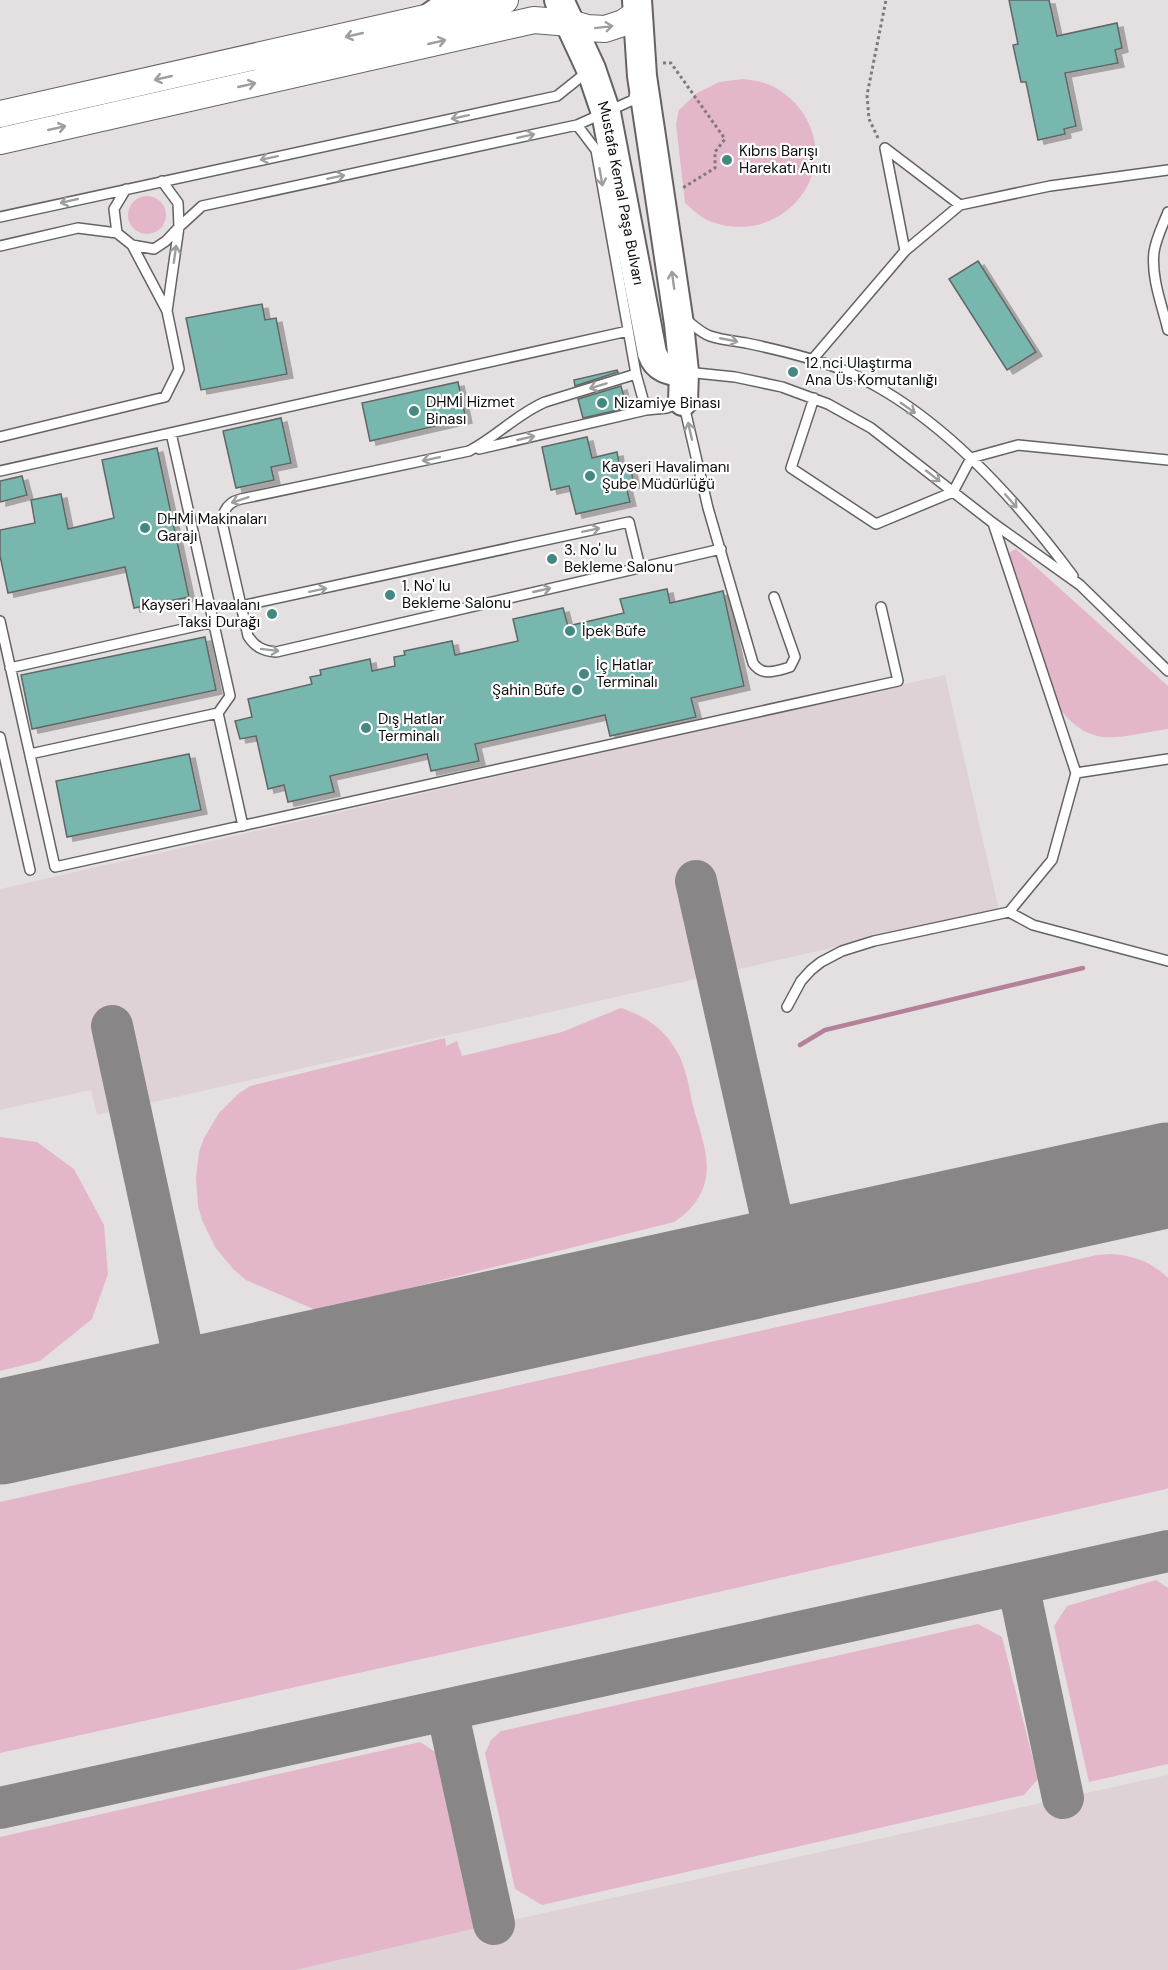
<svg xmlns="http://www.w3.org/2000/svg" width="1168" height="1970" viewBox="0 0 1168 1970" font-family="'DM Sans',sans-serif">
	<defs>
		<filter id="shadow"><feDropShadow dx="6" dy="4" stdDeviation="0" flood-color="#0004"/></filter>
	</defs>
	<rect width="100%" height="100%" fill="#e4e0e2"/>
	<!-- built -->
	<path fill="#ded2d7" d="M945,675l54,235 -902,205 -6,-25 -91,20v-221z
		M1168,1775v195h-879l205,-46z"/>
	<!-- green -->
	<path fill="#e3b7c9" d="M743,79c7,1 15,2 22,4 12,4 22,12 30,20 56,62 -12,149 -88,117 -8,-4 -15,-11 -22,-17l-9,-79 3,-14 18,-17 22,-11z
		M128 215a19 19 0 1 1 38 0a19 19 0 1 1-38 0Z
		M1016,549l152,137v43c-51,7 -77,23 -112,-25l-49,-146 3,-6z
		M621,1008c18,6 34,15 46,29 7,9 13,18 16,28 5,13 7,28 10,41 6,23 17,49 13,72 -4,20 -16,34 -32,44l-356,89 -72,-31 -12,-10 -19,-23 -13,-27 -4,-14 -2,-28 3,-26 5,-14 15,-25 19,-19 12,-8 195,-48 1,8 11,-5 5,15 100,-24z
		M0,1137l37,5 37,27 30,56 4,49 -16,45 -52,42 -40,10z
		M1110,1254c23,1 42,8 58,24v210l-2,1 -574,132 -592,132v-251l1097,-247z
		M1156,1580l12,8v176l-79,18 -35,-156 13,-20z
		M978,1624l24,13 36,142 -14,16 -482,110 -27,-16 -30,-136 6,-13 10,-9z
		M420,1742l23,15 51,167 -199,46h-295v-133z"/>
	<g fill="none" stroke-linecap="round" stroke-linejoin="round">
		<!-- stream -->
		<path stroke="#b38298" stroke-width="4.5" d="M800,1045l25,-15 258,-62"/>
		<!-- taxiway -->
		<path stroke="#888686" stroke-width="42" d="M696,881l85,379
			M112,1026l79,364
			M1018,1584l45,214
			M447,1710l47,214
			M0,1808l1168,-257"/>
		<!-- runway -->
		<path stroke="#888686" stroke-width="105" d="M0,1432l1168,-257"/>
	</g>
	<!-- building -->
	<path fill="#78b7ae" stroke="#626665" stroke-width="1.5" filter="url(#shadow)" d="M1009,0h40l8,36 60,-13 5,25 -7,2 3,13 -53,10 11,53 -12,3 1,5 -27,6 -12,-58h-5l-8,-37 5,-1z
		M978,261l58,91 -29,18 -58,-91z
		M262,304l3,16 11,-2 11,56 -86,16 -15,-72z
		M617,370l1,2 -43,14 -1,-6z
		M458,382l8,37 -96,22 -8,-38z
		M621,386l6,22 -44,10 -5,-19z
		M281,418l10,45 -20,4 3,13 -38,8 -13,-57z
		M587,437l5,21 25,-6 3,16 10,-2 4,18 -8,2 4,16 -54,12 -7,-28 -18,4 -9,-43z
		M157,448l32,149 -55,11 -9,-41 -117,26 -8,-37v-26l35,-7 -4,-23 30,-6 7,35 46,-11 -12,-58z
		M22,476l5,19 -27,7v-21z
		M667,589l3,14 53,-12 21,95 -53,12 5,19 -86,19 -5,-21 -130,29 4,17 -48,10 -4,-17 -97,22 4,16 -46,10 -4,-17 -16,4 -12,-53 -16,3 -5,-18 17,-4 -4,-18 64,-15 -2,-7 11,-2 -1,-5 50,-11 2,12 23,-5 -1,-9 11,-2 -1,-4 48,-10 3,14 63,-14 -5,-22 50,-11 5,18 56,-13 -4,-14z
		M205,637l11,53 -184,39 -11,-54z
		M189,754l12,56 -134,27 -11,-56z"/>
	<g fill="none" stroke-linecap="round" stroke-linejoin="round">
		<defs>
			<path id="lane" d="M577,125l19,25 40,224 10,36
				M885,148l20,103
				M885,148l75,57
				M126,189l-12,20 3,24 15,12 22,4 12,-8 13,-14 -1,-24 -16,-22
				M1168,212c-5,13 -12,26 -14,40 -3,26 8,53 14,78
				M0,217l557,-121 30,-24
				M0,246l78,-18 39,5
				M167,311l12,-84 23,-21 375,-81 56,-25 3,-9
				M684,318c8,6 17,15 26,18 12,4 25,5 36,7 33,7 67,15 97,27 92,38 172,128 230,206
				M812,360l93,-109 55,-46 90,-19 118,-16
				M686,372l49,5 47,10 46,17 43,24 122,95 87,62 88,86
				M636,374l-91,28c-28,12 -49,35 -76,49l-228,48c-13,3 -18,11 -19,23l26,114c7,11 15,15 28,16l445,-103
				M814,398l-23,70 85,56 77,-32 18,-34 47,-13 150,15
				M171,433l59,263 -12,17
				M0,437l165,-40 14,-28 -12,-58 -35,-66
				M479,449l167,-39 21,-2 16,-7 25,107 45,155c9,14 23,8 37,4l5,-10 -21,-60
				M0,471l628,-140
				M241,606l388,-84 11,45
				M0,621l55,246 843,-186 -17,-74
				M10,668l204,-46
				M0,737l30,133
				M30,754l188,-41 25,113
				M1076,773l92,-14
				M1009,912l24,13 135,36
				M787,1007l14,-26 10,-11 10,-8 21,-11 32,-10 135,-29 43,-52 24,-87 -83,-250"/>
			<path id="secondary" d="M0,114l505,-114
				M0,141l534,-121 36,3 17,5 18,1 18,-6 14,-9"/>
			<g id="primary">
				<path id="s1" d="M559,0l32,69 15,44 46,240c5,15 17,18 32,19"/>
				<path d="M637,0l5,76 37,248 5,48 -1,29"/>
				<path d="M431,17l24,-17"/>
			</g>
		</defs>
		<!-- lane casing -->
		<use href="#lane" stroke="#656264" stroke-width="12"/>
		<!-- secondary casing -->
		<use href="#secondary" stroke="#656264" stroke-width="28"/>
		<!-- primary casing -->
		<use href="#primary" stroke="#656264" stroke-width="32"/>
		<!-- path -->
		<path stroke="#7d7a7b" stroke-width="3" stroke-dasharray="3 3" stroke-linecap="butt" d="M663,63h8l54,76 -10,13v16l-34,21
			M878,138l-9,-19 -2,-24 19,-95"/>
		<!-- lane -->
		<use href="#lane" stroke="#fff" stroke-width="9"/>
		<!-- secondary -->
		<use href="#secondary" stroke="#fff" stroke-width="26"/>
		<!-- primary -->
		<use href="#primary" stroke="#fff" stroke-width="28"/>
	</g>
	<!-- one-way arrows -->
	<defs><path id="oneway-shaft" d="M-6 0H5M1.5-3L5.5 0L1.5 3" fill="none" stroke-width="1.6" stroke-linecap="round" stroke-linejoin="round" transform="scale(1.5)"/></defs>
	<g stroke="#9f9e9e">
		<use href="#oneway-shaft" transform="translate(604 27) rotate(-7)"/>
		<use href="#oneway-shaft" transform="translate(354 35) rotate(167)"/>
		<use href="#oneway-shaft" transform="translate(437 42) rotate(-13)"/>
		<use href="#oneway-shaft" transform="translate(163 78) rotate(167)"/>
		<use href="#oneway-shaft" transform="translate(247 85) rotate(-13)"/>
		<use href="#oneway-shaft" transform="translate(460 117) rotate(168)"/>
		<use href="#oneway-shaft" transform="translate(57 128) rotate(-13)"/>
		<use href="#oneway-shaft" transform="translate(526 136) rotate(-12)"/>
		<use href="#oneway-shaft" transform="translate(269 158) rotate(168)"/>
		<use href="#oneway-shaft" transform="translate(336 177) rotate(-12)"/>
		<use href="#oneway-shaft" transform="translate(601 177) rotate(80)"/>
		<use href="#oneway-shaft" transform="translate(69 201) rotate(167)"/>
		<use href="#oneway-shaft" transform="translate(175 254) rotate(-82)"/>
		<use href="#oneway-shaft" transform="translate(673 280) rotate(-98)"/>
		<use href="#oneway-shaft" transform="translate(729 340) rotate(11)"/>
		<use href="#oneway-shaft" transform="translate(598 386) rotate(163)"/>
		<use href="#oneway-shaft" transform="translate(908 408) rotate(35)"/>
		<use href="#oneway-shaft" transform="translate(690 431) rotate(-103)"/>
		<use href="#oneway-shaft" transform="translate(526 438) rotate(-13)"/>
		<use href="#oneway-shaft" transform="translate(431 459) rotate(168)"/>
		<use href="#oneway-shaft" transform="translate(933 476) rotate(38)"/>
		<use href="#oneway-shaft" transform="translate(240 500) rotate(162)"/>
		<use href="#oneway-shaft" transform="translate(1011 501) rotate(49)"/>
		<use href="#oneway-shaft" transform="translate(591 530) rotate(-12)"/>
		<use href="#oneway-shaft" transform="translate(318 590) rotate(-12)"/>
		<use href="#oneway-shaft" transform="translate(542 590) rotate(-13)"/>
		<use href="#oneway-shaft" transform="translate(270 650) rotate(7)"/>
	</g>
	<!-- markers -->
	<g fill="#448980" stroke="#fff" stroke-width="2">
		<circle cx="727" cy="160" r="6"/>
		<circle cx="793" cy="372" r="6"/>
		<circle cx="602" cy="403" r="6"/>
		<circle cx="414" cy="411" r="6"/>
		<circle cx="590" cy="476" r="6"/>
		<circle cx="145" cy="528" r="6"/>
		<circle cx="552" cy="559" r="6"/>
		<circle cx="390" cy="595" r="6"/>
		<circle cx="272" cy="614" r="6"/>
		<circle cx="570" cy="631" r="6"/>
		<circle cx="584" cy="674" r="6"/>
		<circle cx="577" cy="690" r="6"/>
		<circle cx="366" cy="728" r="6"/>
	</g>
	<g text-anchor="middle" dominant-baseline="central" stroke-width="4.5" stroke-linejoin="round" paint-order="stroke">
		<!-- poi labels -->
		<g font-size="15" fill="#0e0d0d" stroke="#fff" text-anchor="start">
			<text x="739" y="151">Kıbrıs Barışı<tspan x="739" dy="17">Harekatı Anıtı</tspan></text>
			<text x="805" y="363">12 nci Ulaştırma<tspan x="805" dy="17">Ana Üs Komutanlığı</tspan></text>
			<text x="426" y="402">DHMİ Hizmet<tspan x="426" dy="17">Binası</tspan></text>
			<text x="614" y="403">Nizamiye Binası</text>
			<text x="602" y="467">Kayseri Havalimanı<tspan x="602" dy="17">Şube Müdürlüğü</tspan></text>
			<text x="157" y="519">DHMİ Makinaları<tspan x="157" dy="17">Garajı</tspan></text>
			<text x="564" y="550">3. No' lu<tspan x="564" dy="17">Bekleme Salonu</tspan></text>
			<text x="402" y="586">1. No' lu<tspan x="402" dy="17">Bekleme Salonu</tspan></text>
			<text x="260" y="605" text-anchor="end">Kayseri Havaalanı<tspan x="260" dy="17">Taksi Durağı</tspan></text>
			<text x="582" y="631">İpek Büfe</text>
			<text x="596" y="665">İç Hatlar<tspan x="596" dy="17">Terminalı</tspan></text>
			<text x="565" y="690" text-anchor="end">Şahin Büfe</text>
			<text x="378" y="719">Dış Hatlar<tspan x="378" dy="17">Terminalı</tspan></text>
		</g>
		<!-- street labels -->
		<g font-size="15" fill="#0e0d0d" stroke="#fff">
			<text stroke="none"><textPath href="#s1" startOffset="204">Mustafa Kemal Paşa Bulvarı</textPath></text>
		</g>
	</g>
</svg>
